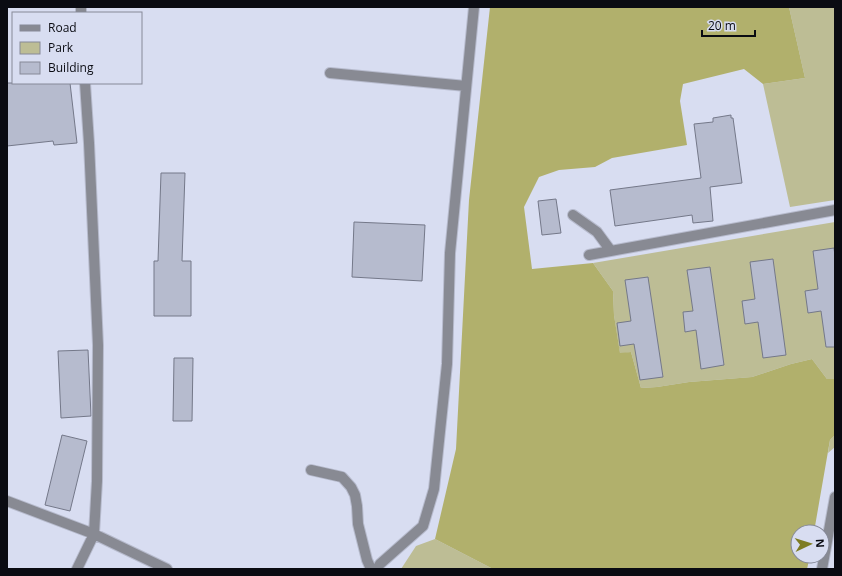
<svg xmlns="http://www.w3.org/2000/svg" width="842" height="576" viewBox="0 0 842 576" font-family="'Open Sans',sans-serif">
	<rect width="100%" height="100%" fill="#d8ddf1"/>
	<!-- green -->
	<path fill="#bdbd95" d="M789,7h46v193l-45,7 -27,-123 42,-6z
		M835,222v157h-8l-15,-20 -21,5 -39,13 -63,5 -32,5 -16,1 -10,-36 -11,2 -6,-39 -1,-24 -20,-28z
		M835,435v12l-7,6 2,-13z
		M435,539l58,30h-92l15,-23z"/>
	<!-- forest -->
	<path fill="#b1b06c" d="M490,7h299l16,71 -42,6 -19,-15 -61,15 -3,17 7,44 -75,13 -17,9 -36,3 -20,7 -15,30 8,62 61,-6 20,28 1,24 6,38 11,-1 10,36 16,-1 32,-5 63,-5 39,-13 21,-5 15,20h8v56l-5,5 -16,92h-16v24h12l-3,13h-314l-58,-30 21,-90 13,-249z"/>
	<!-- building -->
	<path fill="#b6bbce" stroke="#747889" d="M7,83h63l7,60 -23,2 -1,-4 -46,5z
		M731,115v3h2l9,65 -32,4 3,34 -20,2 -1,-8 -77,11 -5,-36 91,-12 -7,-54 19,-2v-4z
		M161,173h24l-3,88h9v55h-37v-55h4z
		M556,199l5,34 -19,2 -4,-34z
		M354,222l71,3 -3,56 -70,-4z
		M834,248l1,8v91h-9l-5,-36 -13,2 -3,-22 13,-2 -5,-38z
		M773,259l13,96 -23,3 -5,-36 -13,2 -3,-23 13,-2 -5,-37z
		M710,267l14,98 -23,4 -5,-39 -11,2 -2,-20 10,-1 -6,-41z
		M648,277l15,100 -23,3 -6,-36 -14,2 -3,-23 14,-2 -6,-41z
		M88,350l3,66 -30,2 -3,-67z
		M174,358h19l-1,63h-19z
		M62,435l25,6 -17,70 -25,-6z"/>
	<g fill="none" stroke-linecap="round" stroke-linejoin="round">
		<defs>
			<path id="service" d="M573,215l24,17 14,19
				M589,255l246,-45
				M822,569l13,-72"/>
			<path id="minor" d="M81,7v6
				M330,73l136,13
				M311,470l31,7 9,10 4,8 2,11 1,18 9,36 4,9
				M7,501l87,33 73,35
				M77,569l17,-35 3,-53 1,-136 -9,-202 -4,-60
				M377,569l3,-5 43,-38 11,-37 13,-125 3,-111 24,-246"/>
		</defs>
		<!-- service casing -->
		<use href="#service" stroke="#b7bbcd" stroke-width="12"/>
		<!-- minor casing -->
		<use href="#minor" stroke="#b7bbcd" stroke-width="12"/>
		<!-- service -->
		<use href="#service" stroke="#888a93" stroke-width="10"/>
		<!-- minor -->
		<use href="#minor" stroke="#888a93" stroke-width="10"/>
	</g>
	<!-- border -->
	<rect width="842" height="576" fill="none" stroke="#0a0b12" stroke-width="16"/>
	<!-- legend -->
	<rect x="12" y="12" width="130" height="72" fill="#d8ddf1" stroke="#868998"/>
	<rect x="20" y="25" width="20" height="6" fill="#888a93" stroke="#868998"/>
	<text x="48" y="32" font-size="12" fill="#0a0b12">Road</text>
	<rect x="20" y="42" width="20" height="12" fill="#bdbd95" stroke="#868998"/>
	<text x="48" y="52" font-size="12" fill="#0a0b12">Park</text>
	<rect x="20" y="62" width="20" height="12" fill="#b6bbce" stroke="#868998"/>
	<text x="48" y="72" font-size="12" fill="#0a0b12">Building</text>
	<!-- north arrow -->
	<g transform="translate(810 544) rotate(86)"><circle r="19" fill="#d8ddf1" stroke="#868998"/>
	<path d="M0-3L7 15L0 10L-7 15Z" fill="#7e7c23"/>
	<text y="-6" font-size="11" font-weight="bold" text-anchor="middle" fill="#0a0b12">N</text>
	</g>
	<!-- scale -->
	<path d="M702 30v6h53v-6" fill="none" stroke="#0a0b12" stroke-width="2"/>
	<text x="708" y="30" font-size="12" fill="#0a0b12" stroke="#d8ddf1" stroke-width="3" paint-order="stroke">20 m</text>
</svg>
